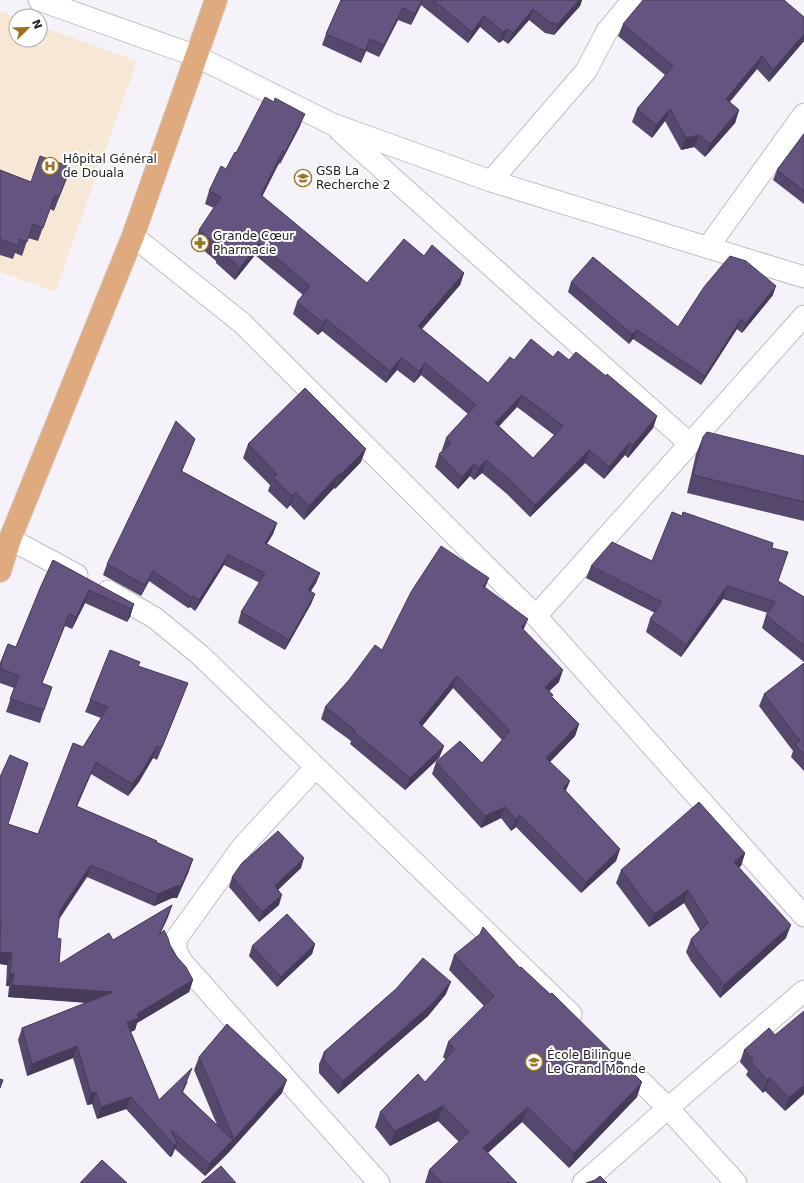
<svg xmlns="http://www.w3.org/2000/svg" width="804" height="1183" viewBox="0 0 804 1183" font-family="'DejaVu Sans',sans-serif">
	<rect width="100%" height="100%" fill="#f5f3f9"/>
	<!-- medical -->
	<path fill="#f7e8d5" d="M0,11l16,6v23h24v-14l97,35 -82,231 -55,-20z"/>
	<g fill="none" stroke-linecap="round" stroke-linejoin="round">
		<defs>
			<path id="minor" d="M39,0l157,56 136,68 159,57 313,96
				M340,131l350,313
				M491,181l95,-110 21,-40 26,-31
				M133,236l109,87 294,293 268,300
				M708,247l96,-133
				M10,539l67,36
				M108,591l47,27 45,37 371,359
				M536,616l268,-300
				M316,767l-73,79 -67,93v12l7,12 196,220
				M623,1064l45,44 68,75
				M583,1183l85,-75 136,-117"/>
			<path id="primary" d="M0,571l10,-32 123,-303 83,-236"/>
		</defs>
		<!-- minor casing -->
		<use href="#minor" stroke="#bfbdc3" stroke-width="23"/>
		<!-- primary casing -->
		<use href="#primary" stroke="#d3d3d3" stroke-width="24"/>
		<!-- minor -->
		<use href="#minor" stroke="#fff" stroke-width="21"/>
		<!-- primary -->
		<use href="#primary" stroke="#e0aa7f" stroke-width="22"/>
	</g>
	<!-- wall -->
	<path fill="#56486d" fill-rule="evenodd" d="M341,0h241l-2,6 -26,29 -9,-2 -16,-13 -21,24 -5,-4 -4,3 -19,-16 -12,16 -47,-38 -10,20 -13,-5 -19,37 -13,-6 -5,12 -39,-18 4,-11z
		M804,17v24l-35,41 -12,-13 -27,33 9,8 -4,13 -30,34 -11,-10 -13,3 -16,-29 -13,17 -20,-16 5,-13 28,-34 -47,-39 5,-12z
		M300,126l-20,38 -1,-1 -17,33 105,87 57,-27 40,17 -4,12 -38,44 66,54 26,-23 39,-3 16,3 37,16 51,40 -4,12 -25,30 -3,-3 -21,24 -19,-16 -55,54 -23,-23 -25,-21 -8,7 -4,-4 -12,13 -23,-22 4,-13 4,-3 -1,-1 4,-12 22,-24 -47,-39 -7,8 -17,-13 -11,13 -64,-52 -4,4 -25,-21 4,-12 6,-7 -48,-40 -20,25 -19,-17v-2l-22,-19 5,-12 15,-22 -9,-4 4,-13 17,-22 10,-16zM517,407l37,28 -21,23 -34,-32z
		M804,134v70l-31,-24 4,-10z
		M71,167l-17,44 -4,-2 -12,32 -10,-3 -6,18 -7,-3 -2,6 -13,-4v-85l31,12z
		M571,282l107,45 95,-32 -31,38 -5,-4 -36,56 -68,-46 -4,5 -61,-52z
		M703,437l101,19v65l-117,-28 9,-39z
		M248,444l113,18 -26,27 -1,-1 -30,32 -14,-15 -3,4 -19,-18 2,-6 -27,-27z
		M191,450l-9,21 95,52 -4,11 -6,10 53,29 -4,10 -5,8 4,3 -4,10 -26,46 -47,-27 3,-11 19,-29 -36,-18 -29,46 -5,-4 -2,1 -39,-27 -8,15 -38,-21 4,-11z
		M683,512l89,36 6,33 26,16v65l-42,-34 4,-13 2,-2 -45,-14 -42,58 -35,-25 4,-13 5,-6 -69,-35 5,-12 61,-5 30,-45z
		M53,560l81,44 -4,13 -3,5 -42,-19 -13,26 -7,-3 -23,57 2,27 -4,13 -34,-11 8,-24 -14,-5v-20l8,-19 8,3z
		M489,578l-4,9 39,43 35,52 -10,9 4,4 -1,2 27,27 -4,12 -25,26 16,29 54,58 -4,12 -35,32 -65,-66 -5,4 -10,-13 -20,10 -49,-54 4,-12 46,1 20,-23 -49,-52 -31,38 22,20 -5,12 -34,32 -55,-46 1,-3 -30,-22 4,-12 57,-57z
		M804,663v108l-13,-14 2,-6 -34,-45 5,-12z
		M138,666l45,30 -26,64 -4,-2 -14,24 -11,14 -37,-22 -14,32 79,36 33,29 -12,27h-5l-18,8 -67,-29 -28,41 -2,20 2,26 54,-24 59,-35 -4,12 -8,17 10,11 7,12 16,23 -4,12 -52,31 -2,7 -4,2 28,68 29,-19 -5,11 34,33 -23,-55 5,-13 83,36 -53,59 -24,24 -30,-27 -3,7 -2,1 -44,-48 -29,10 -5,-15 -5,1 -14,-47 -46,18 -9,-36 4,-12 65,-25 -79,-6 1,-11h-3l1,-21 -7,-1v-187l8,47 30,10 45,-87 18,-29 -16,-6 5,-12z
		M745,853l-4,13 -2,1 47,71 -66,60 -29,-37 -5,-9 5,-13 9,-9 -16,-27 -35,24 -33,-44 5,-13z
		M301,868l-23,22 1,15 -20,17 -30,-35 3,-10z
		M315,944l-3,10 -35,33 -28,-31 3,-10z
		M454,955l183,142 -68,71 -47,-46 -34,31 29,30h-92l4,-13 30,-28 -21,-21 -48,25 -15,-19 5,-15 45,-30 21,-22 -3,-3 5,-15 36,-36 -35,-36z
		M396,989l50,5 -18,22 -90,78 -19,-21v-9l5,-12z
		M775,1035l29,59 -19,17 -20,-20 -2,2 -17,-18 2,-4 -8,-9 4,-12z"/>
	<!-- shaded-wall -->
	<path fill="#463b59" d="M422,0l-1,5 -10,20 4,-11z
		M579,0h3l-2,6 -26,29 4,-11z
		M403,8l-5,12 -19,37 5,-12z
		M533,9l-4,11 -21,24 5,-11z
		M484,16l-4,11 -12,16 4,-11z
		M507,29l-4,11 -4,3 4,-11z
		M804,34v7l-35,41 4,-12z
		M370,39l-4,12 -5,12 4,-12z
		M762,56l-5,13 -36,42 5,-12z
		M670,109l-5,12 -13,17 4,-13z
		M739,110l-4,13 -30,34 5,-13z
		M305,114l-5,12 -20,38 5,-12z
		M699,135l-5,12 -13,3 5,-12z
		M283,151l-4,12 -22,44 4,-12z
		M259,243l-4,12 -20,25 5,-12z
		M464,273l-4,12 -46,53 4,-12z
		M776,286l-3,9 -31,38 4,-10z
		M326,319l-4,12 -4,4 5,-12z
		M741,319l-4,10 -36,56 4,-9z
		M637,330l-4,9 -4,5 3,-10z
		M401,358l-4,12 -11,13 4,-12z
		M425,363l-4,12 -7,8 5,-12z
		M522,395l-5,12 -26,28 4,-12z
		M657,416l-4,12 -25,30 5,-13z
		M195,439l-4,11 -14,32 4,-11z
		M629,443l-4,12 -21,24 5,-12z
		M366,449l-5,13 -26,27 5,-14z
		M589,450l-4,13 -55,54 5,-12z
		M486,460l-4,13 -8,7 5,-12z
		M474,464l-4,12 -12,13 4,-12z
		M339,474l-5,14 -30,32 5,-14z
		M295,492l-5,13 -3,4 5,-13z
		M277,523l-4,11 -12,19 4,-10z
		M228,555l-4,10 -29,46 4,-11z
		M153,571l-4,10 -8,15 4,-11z
		M320,573l-4,10 -12,17 4,-10z
		M489,578l-5,12 -1,-4z
		M727,586l-4,13 -42,58 5,-12z
		M89,590l-4,13 -13,26 4,-12z
		M315,594l-4,10 -26,46 4,-10z
		M193,596l-3,11 -2,1 4,-10z
		M134,604l-4,13 -3,5 4,-13z
		M528,619l-5,12 -2,-4z
		M563,670l-4,12 -18,17 4,-12z
		M457,676l-4,12 -38,47 4,-12z
		M188,683l-5,13 -26,64 5,-13z
		M579,724l-4,12 -33,34 4,-12z
		M157,746l-4,12 -14,24 -11,14 4,-12z
		M444,746l-5,12 -34,32 5,-12z
		M96,762l-5,12 -19,44 4,-12z
		M570,781l-5,12 -2,-5z
		M505,807l-4,11 -20,10 4,-12z
		M520,815l-4,12 -5,4 5,-12z
		M620,849l-4,12 -35,32 5,-11z
		M745,853l-4,13 -12,9 5,-13z
		M304,858l-3,10 -30,28 4,-10z
		M193,859l-4,12 -12,27h-5l-18,8 4,-12 19,-8z
		M91,865l-4,12 -31,47 4,-13z
		M688,890l-4,13 -35,24 5,-13z
		M282,895l-3,10 -20,17 3,-10z
		M172,905l-4,12 -14,30 5,-12z
		M791,925l-5,13 -66,60 4,-13z
		M315,944l-3,10 -35,33 4,-10z
		M0,952l12,1 -5,12 -7,-1z
		M10,974h4l-5,12h-3z
		M193,980l-4,12 -52,31 -2,7 -12,5 4,-12 10,-9z
		M451,982l-5,12 -18,22 -90,78 5,-13z
		M12,985l101,7 -5,12 -100,-7z
		M77,1046l-4,12 -46,18 5,-12z
		M770,1078l-5,13 -2,2 4,-13z
		M287,1080l-5,13 -53,59 -24,24 4,-12 24,-24z
		M642,1082l-5,15 -68,71 5,-15z
		M804,1085v9l-19,17 4,-13z
		M96,1092l-4,12 -5,1 4,-12z
		M131,1097l-5,12 -29,10 4,-12z
		M443,1106l-5,15 -48,25 5,-15z
		M528,1107l-6,15 -45,40 6,-14z
		M177,1143l-5,13 -2,1 4,-12z"/>
	<!-- building -->
	<path fill="#64547f" stroke="#463b59" fill-rule="evenodd" d="M341,0h81l-7,14 -12,-6 -19,37 -14,-6 -5,12 -39,-17z
		M433,0h146l-21,24 -9,-2 -16,-13 -20,24 -6,-4 -4,3 -19,-16 -12,16z
		M643,0h141l20,17v17l-31,36 -11,-14 -36,43 13,11 -29,34 -11,-9 -13,3 -16,-29 -14,16 -19,-16 36,-43 -50,-42z
		M265,97l9,5 1,-4 30,16 -20,38 -2,-1 -22,44 106,88 37,-44 20,17 8,-11 32,28 -46,53 70,57 22,-26 4,3 17,-21 22,18 5,-6 11,9 7,-8 30,24 1,-2 50,42 -24,29 -4,-2 -20,24 -20,-17 -54,55 -23,-23 -26,-22 -7,8 -5,-4 -12,13 -23,-23 12,-11 -5,-5 30,-33 -51,-42 -6,8 -18,-13 -11,13 -64,-52 -3,4 -26,-21 13,-16 -51,-43 -19,25 -20,-18 1,-1 -22,-19 22,-33 -12,-6 12,-25 5,3 9,-17 1,1zM522,395l41,31 -30,32 -38,-35z
		M804,134v57l-27,-21z
		M40,156l31,11 -12,30 -4,-2 -12,33 -10,-4 -6,18 -7,-3 -2,7 -18,-7v-69l31,12z
		M730,256l16,5 30,25 -30,37 -5,-4 -36,57 -68,-46 -5,4 -61,-52 22,-25 85,70 26,-40z
		M305,388l61,61 -26,26 -1,-1 -30,32 -14,-14 -3,4 -19,-19 4,-3 -29,-30z
		M176,421l19,18 -14,32 96,52 -12,20 55,30 -12,17 7,4 -26,46 -48,-28 24,-39 -37,-18 -29,45 -6,-4 -1,2 -39,-27 -8,14 -38,-21z
		M707,432l97,24v46l-111,-27 10,-38z
		M672,512l10,4 1,-4 90,31 -1,5 16,4 -10,29 26,16v49l-38,-31 10,-13 -49,-16 -41,59 -36,-26 12,-17 -71,-36 21,-24 40,19z
		M441,546l48,32 -6,8 45,33 -7,8 42,43 -18,17 8,8 -2,1 28,28 -33,34 24,23 -7,7 57,61 -34,33 -66,-67 -4,4 -11,-12 -20,9 -49,-54 24,-21 22,22 28,-32 -53,-55 -38,47 25,23 -34,32 -56,-46 1,-2 -30,-23 24,-27 26,-35 7,5 29,-58z
		M53,560l81,44 -3,5 -42,-19 -13,27 -7,-3 -27,69 10,4 -8,23 -34,-11 9,-23 -19,-8 2,-5 -1,-1 7,-18 8,3 25,-61z
		M110,650l30,12 -2,4 50,17 -26,64 -5,-1 -14,24 -11,14 -36,-22 -20,44 81,35 -1,1 37,17 -12,27h-4l-19,8 -67,-29 -31,46 -3,27 4,1 -2,25 50,-31 4,7 59,-35 -13,30 5,-5 4,8 2,7 7,12 9,10 7,13 -56,34 2,4 -12,5 32,77 33,-32 -10,24 51,48 -24,24 -38,-34 6,13 -3,2 -43,-48 -30,10 -5,-15 -5,1 -14,-47 -45,18 -10,-36 91,-36 -101,-7 2,-11h-4l2,-21 -12,-1v-17l1,-12 -1,-1v-145l10,-22 18,8 -20,61 30,10 35,-91 10,4 25,-40 -18,-7z
		M804,663v91l-9,-9 5,-4 -36,-47z
		M699,802l46,51 -11,9 57,63 -67,60 -29,-37 -4,-9 17,-16 -20,-33 -34,24 -33,-44z
		M278,831l26,27 -29,28 7,9 -20,17 -30,-35 10,-14z
		M287,914l28,30 -34,33 -29,-31z
		M483,927l37,41 1,-1 29,27 2,-1 90,89 -68,71 -46,-46 -45,41 34,35h-75l-13,-13 40,-38 -26,-26 -48,25 -15,-19 38,-38 7,8 30,-33 -7,-7 46,-46 -40,-41 26,-21z
		M423,958l28,24 -19,22 -89,77 -19,-21v-8l72,-63z
		M804,1011v74l-15,13 -19,-20 -3,2 -16,-18 2,-2 -9,-10 25,-22 6,7z
		M227,1024l60,56 -53,59 -35,-82z
		M0,1079l3,1 -3,8z
		M102,1160l25,23h-47z
		M221,1166l15,17h-35z
		M600,1176l7,7h-21l9,-3z"/>
	<!-- icons -->
	<defs>
		<symbol id="hospital-ring" viewBox="-11 -11 22 22"><circle r="9.5" fill="#fff" stroke="#9c7321" stroke-width="1.5"/><path d="M-5-5h3v3.5h4V-5h3V5h-3V1.5h-4V5h-3Z" fill="#9c7321"/></symbol>
		<symbol id="school-ring" viewBox="-11 -11 22 22"><circle r="9.5" fill="#fff" stroke="#9c7321" stroke-width="1.5"/><path d="M0-5L7-2L0 1L-7-2ZM-4 1L0 2.5L4 1V4Q0 6-4 4Z" fill="#9c7321"/></symbol>
		<symbol id="pharmacy-ring" viewBox="-11 -11 22 22"><circle r="9.5" fill="#fff" stroke="#9c7321" stroke-width="1.5"/><path d="M-2-6h4v4h4v4h-4v4h-4v-4h-4v-4h4Z" fill="#9c7321"/></symbol>
	</defs>
	<g fill-rule="evenodd">
		<use href="#hospital-ring" x="40" y="156" width="20" height="20"/>
		<use href="#school-ring" x="293" y="168" width="20" height="20"/>
		<use href="#pharmacy-ring" x="190" y="233" width="20" height="20"/>
		<use href="#school-ring" x="524" y="1052" width="20" height="20"/>
	</g>
	<g text-anchor="middle" dominant-baseline="central" stroke-width="4" stroke-linejoin="round" paint-order="stroke">
		<!-- poi labels -->
		<g font-size="12" fill="#222224" stroke="#fff" text-anchor="start">
			<text x="63" y="159">Hôpital Général<tspan x="63" dy="14">de Douala</tspan></text>
			<text x="316" y="171">GSB La<tspan x="316" dy="14">Recherche 2</tspan></text>
			<text x="213" y="236">Grande Cœur<tspan x="213" dy="14">Pharmacie</tspan></text>
			<text x="547" y="1055">École Bilingue<tspan x="547" dy="14">Le Grand Monde</tspan></text>
		</g>
	</g>
	<!-- north arrow -->
	<g transform="translate(28 28) rotate(67)"><circle r="19" fill="#ffffff" stroke="#a7a7a7"/>
	<path d="M0-3L7 15L0 10L-7 15Z" fill="#9c7321"/>
	<text y="-6" font-size="11" font-weight="bold" text-anchor="middle" fill="#222224">N</text>
	</g>
</svg>
